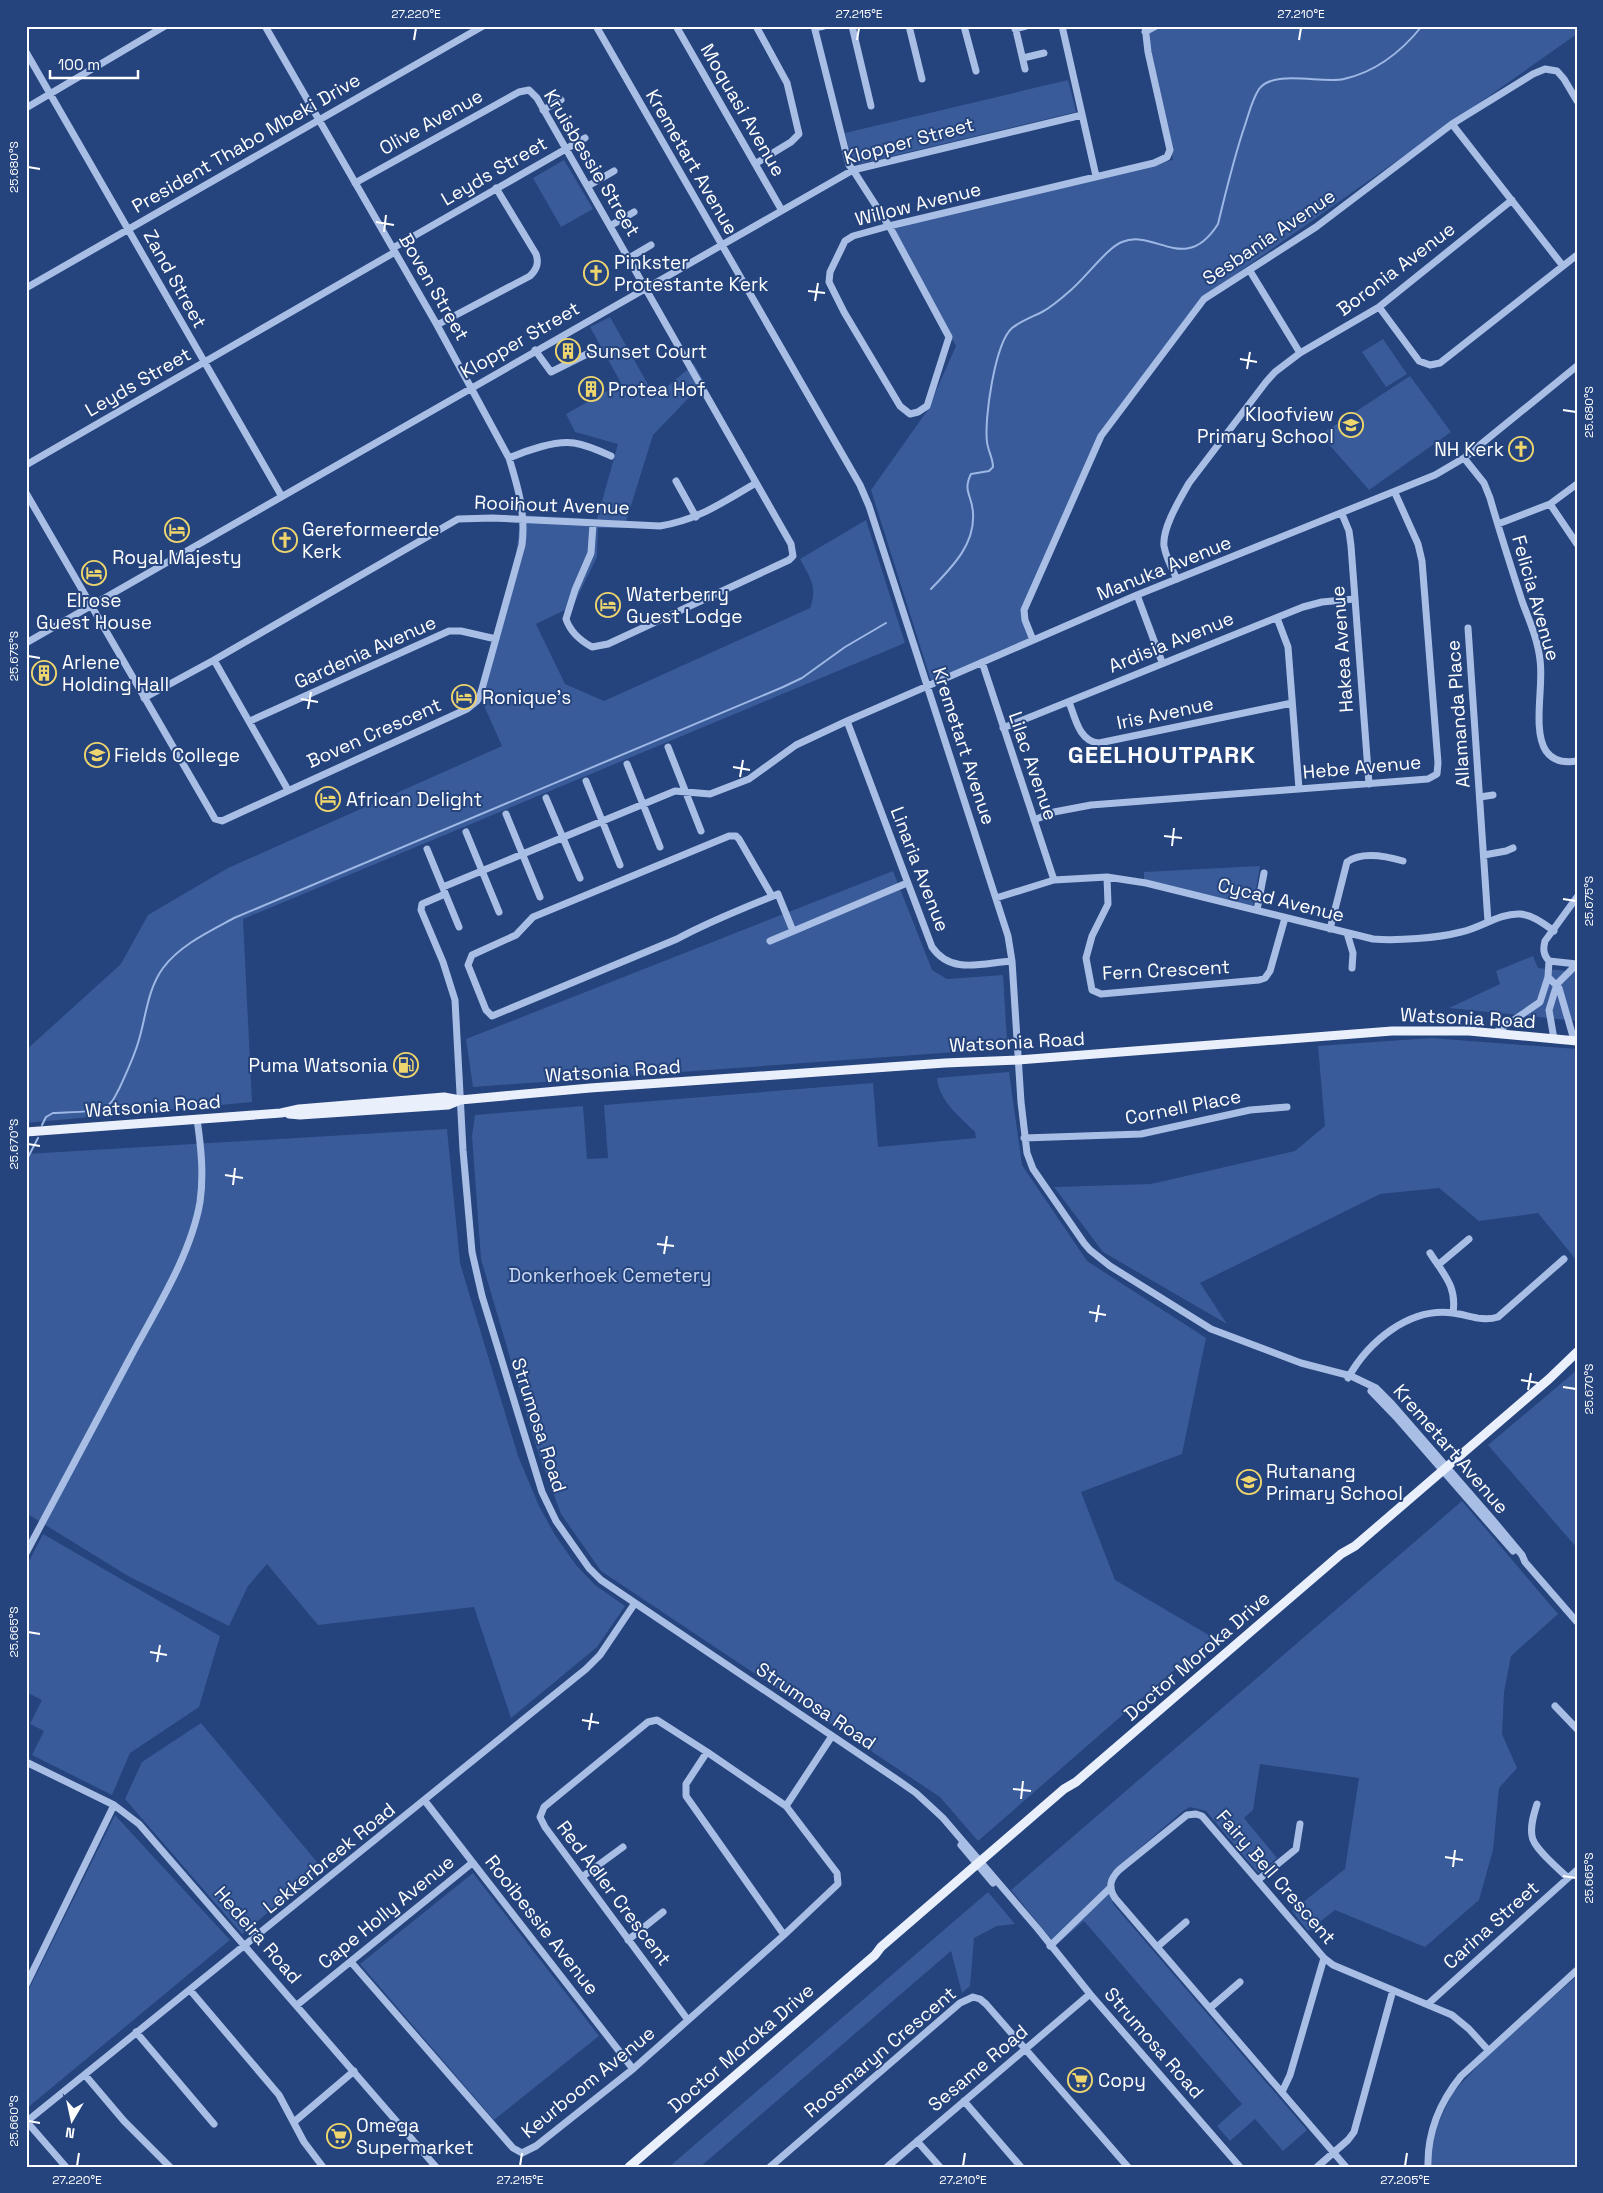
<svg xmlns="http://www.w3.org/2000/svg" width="1603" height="2193" viewBox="0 0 1603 2193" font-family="'Space Grotesk',sans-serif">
	<rect width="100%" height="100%" fill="#25437c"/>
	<!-- green -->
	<path fill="#395b99" d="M1160,26h417v8l-375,264 -105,139 -76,175 12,28 -101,44 -61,-194 56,-79 29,-65 -68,-119 285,-67 -29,-124z
		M1068,80l8,32 -217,52 -8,-5 -6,-26z
		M564,160l29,49 -32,18 -28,-49z
		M610,317l45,80 39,-33 10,18 -51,53 -29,93h-26l-1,29 -24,49 -37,18 29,60 39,17 206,-93c8,-21 0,-30 -10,-49l66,-39 39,123 -662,276 9,183 -226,21v-73l95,-86 27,-49 80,-47 274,-122 -24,-54 38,-138 5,-39 76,4 21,-75 -43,-12 -9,-18 55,-31 -31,-56z
		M1383,339l24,35 -21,13 -24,-35z
		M1410,376l41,56 -82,58 -43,-49v-10z
		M1260,866l-7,40 -109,-26v-8z
		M893,871l39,99 15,9 56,-4 4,65 -9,9 -525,38 -7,-48z
		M1533,956l5,12 39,4v49l-128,-13 51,-24 -4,-13z
		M1431,1038l146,11v212l-39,-48 -59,8 -40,-33 -59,6 -180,89 27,41 -124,-72 -49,-65 97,-3 144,-33 30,-25 -7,-80z
		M1009,1072l13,93 65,96 119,77 -24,116 -101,38 34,88 97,57 -234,204 -38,-44 -339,-226 -40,-57 -24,-65 -56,-190 -9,-123 3,-21 108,-9 4,53 21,-1 -4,-53 269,-22 5,64 98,-9 -1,-6c-16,-16 -36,-31 -38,-54z
		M447,1129l13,134 58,193 21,50 16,29 21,30 19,20 30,21 -28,41 -86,71 -37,-111 -156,18 -51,-61 -19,22 -19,40 -101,-50 -102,-63v-359z
		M1577,1370v178l-89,-103z
		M1462,1501l96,113 -47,42 -7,36 -2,42 15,34 -18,20 -6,62 -14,50 -54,47 -90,-37 -27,21 -16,-20 53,-42 14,-91 -99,-14 -7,46 -9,8 33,40 -19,15 -52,-62 -16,-4 -7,4 -72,62c-5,13 -3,20 3,32l193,225 -24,21 -28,-32 -25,22 -13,-15 25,-22 -158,-183 -28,24 -45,-55z
		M43,1534l177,102 -21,71 -69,46 -18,42 -80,-40 12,-24 -14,-7 12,-24 -16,-8v-125z
		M201,1723l121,145 -80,66 -117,-135 17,-37z
		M115,1815l115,125 -204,169v-114z
		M473,1873l126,163 -105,84 -134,-156z
		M988,1892l27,32 -18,2 -23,12 -4,48 -8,7 -11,-42 -251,216h-31z
		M1577,1976v191h-146l1,-21 4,-18 17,-36 38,-40z"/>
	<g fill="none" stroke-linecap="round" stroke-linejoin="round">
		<!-- stream -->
		<path stroke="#9eb8e5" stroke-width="2" d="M931,589c20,-21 44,-44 42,-75 0,-18 -11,-22 -2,-40l18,-3 4,-4c0,-9 -5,-16 -6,-25 -3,-23 8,-99 25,-114 9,-7 20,-11 30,-16 11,-6 21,-15 30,-23 14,-12 36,-42 50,-47 33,-14 63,34 96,-18 8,-33 16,-67 27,-99 4,-12 7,-25 14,-36 15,-20 63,-5 85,-10 31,-7 58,-28 78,-53
			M42,1125l4,-8 7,-4c13,-1 42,0 52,-6 8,-4 10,-11 14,-18 7,-15 14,-30 19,-46 8,-25 9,-53 25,-75 17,-23 47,-37 71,-50l549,-231 19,-9 43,-31 41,-24
			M26,1161l12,-23"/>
		<!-- minor -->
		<path stroke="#a9bee5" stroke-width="7" d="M596,26l264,459 9,21 139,430 4,25 9,141 6,51 6,16 51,74 6,7 20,16 101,63 90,34 50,13 25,12 16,16 100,115 30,36 3,7 52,60
			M676,26l105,183
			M814,26l35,139 4,5 36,56 4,7 56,104 -22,69 -9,6 -8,2 -10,-8 -56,-94 -15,-30 1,-10 15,-31 8,-5 36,-10 265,-63 13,-6 3,-7 -22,-98 -3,-26
			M852,26l19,80
			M909,26l13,53
			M964,26l12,45
			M1015,26l10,43
			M1062,26l34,150
			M815,28l9,-2
			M1015,29l11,-3
			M1145,32l11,-6
			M26,52l255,443
			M1023,58l21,-5
			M26,108l139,-82
			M543,110l18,-10
			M1452,124l111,142
			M755,164l36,-22 8,-8 -12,-51 -31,-57
			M355,183l164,-91 10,-2 8,8 254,446 2,12 -4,4 -13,6 -168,78 -16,3c-11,-6 -22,-16 -26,-28l9,-29 16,-37 2,-29
			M588,186l26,-15
			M610,226l24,-14
			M393,248l192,-110
			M629,258l22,-13
			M1250,271l50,82
			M26,288l457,-262
			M1379,307l40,54 11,4 10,-2 137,-108
			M437,325l93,-49c7,-7 9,-13 6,-22l-40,-66
			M535,350l16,22 40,-20
			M509,458c16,-7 47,-18 65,-15 13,2 26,8 37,13
			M1464,458l20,25 6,15c10,35 21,69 32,103 7,19 16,39 18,59 4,25 -8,70 6,91 7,10 19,12 31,10
			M26,465l369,-213
			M676,481l20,36
			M26,493l189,326 7,2 245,-112 10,-8 3,-5 42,-151c4,-31 -4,-58 -13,-87l-72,-133 -172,-299
			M1550,504l27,40
			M1342,514l7,17 2,15 18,238
			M1498,524l52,-20 27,-20
			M1177,579c-5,-10 -11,-21 -13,-33 -2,-18 16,-47 25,-63l77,-101 9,-10 25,-19 79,-46 133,-107
			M1137,595l25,67
			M1277,618l11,29 11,142
			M1468,628l20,294
			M1033,640l-8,-20 -1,-10 77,-174 103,-137 112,-72 136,-103 81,-50 12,-5 12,2 7,8 13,22
			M26,643l827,-473 229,-55
			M214,660l74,130
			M982,662l72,218
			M144,698l70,-38 244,-141 34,-1 168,8c38,-6 63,-24 96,-43
			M1069,702c6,15 10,40 30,41l193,-40
			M250,721l199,-90h12l35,8
			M847,721l85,226c19,28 50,16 80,14
			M1003,728l300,-121 19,-5 32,-3
			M668,747l33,84
			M627,764l33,83
			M586,781l34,84
			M1480,797l13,-2
			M546,798l34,80
			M506,814l34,83
			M1034,820l20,-8 37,-7 337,-26 9,-5 1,-11 -16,-202 -4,-17 -23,-51
			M466,832l33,80
			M427,849l32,78
			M1484,855l22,-4 7,-3
			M1107,877l1,27 -16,32 -6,22 6,32 9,4 158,-14 6,-2 5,-7 15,-53
			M443,887l232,-96 35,3 39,-15 47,-34 51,-24 290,-126 298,-120 29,-17 113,-92
			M445,894l-23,10 -1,6 22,52 12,38 8,150 9,102 10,44 60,196 14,29 33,47 12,12 298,201 17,12 27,25 95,111 52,65 150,173
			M772,896l-33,-57 -3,-3h-7l-196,81 -17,18 -44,20 -4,10 18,45 6,6 185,-77c33,-18 67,-31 101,-45l15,37
			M1577,897l-32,44c-2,8 -2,13 4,20l28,3
			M996,898l58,-18 53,-3 39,6 227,56c24,2 65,-1 88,-7 20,-4 38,-19 59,-18 13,1 24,10 34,17
			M1257,910l7,-37
			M1330,929l17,-67c15,-11 39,-6 56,-1
			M1347,933l6,20 -1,15
			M770,941l137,-58
			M1548,977l11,11 15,52
			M1495,1033l45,-31 8,-25 1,-16
			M1554,1039l-5,-29 8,-26 20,-20
			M1024,1138l117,-4 109,-24 37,-3
			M1430,1253c14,22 27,33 23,60
			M1438,1265l31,-26
			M1348,1378c20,-36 61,-71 105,-65 16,2 29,9 45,4l66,-58
			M1371,1391l25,26 117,134
			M26,1553c35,-65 69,-130 104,-195 25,-47 61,-103 70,-156 4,-28 1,-55 -3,-83
			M1555,1706l22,23
			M707,1752l-21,32v12l98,139
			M26,1762l88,43 25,19 297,343
			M425,1801l208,268
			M1537,1804c-3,10 -7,21 -5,32 1,12 27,33 36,42
			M786,1806l46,-70
			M961,1845l32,38
			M582,1877l41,-30
			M1258,1880l38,-31 4,-25
			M628,1940l35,-28
			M1050,1946l61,-59
			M1157,1947l29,-25
			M351,1962l162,186 9,5 14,-7 97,-77 151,-134 54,-51 -1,-11 -51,-67 -79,-54 -50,-32 -9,2 -104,85 -4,10 5,10 143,193
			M26,1985l88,-180
			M190,1990l89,105 25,47 19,25
			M1428,2004l149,-134
			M297,2005l175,-142
			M1210,2008l30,-26
			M136,2032l78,92
			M85,2075l39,46 46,46
			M1282,2092l8,-17 34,-117
			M964,2101l57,66
			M26,2122l560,-453 14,-14 35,-52
			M27,2122l39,45
			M294,2122l60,-51
			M917,2141l23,26
			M770,2167l190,-164 13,-6 7,2 6,5 142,163
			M887,2167l203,-173
			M1317,2167l31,-27 6,-8 39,-142
			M1346,2167l-231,-269c-7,-11 -5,-19 4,-28l68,-55 9,-1 6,2 122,142 9,7 119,50 17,14 19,21
			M1428,2167c-1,-35 12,-65 33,-91l116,-106"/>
		<!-- major -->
		<path stroke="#eaeffc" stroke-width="9" d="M289,1114l11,1 148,-10 12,-5
			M26,1132l255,-19 18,-4 145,-12 16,3 130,-12 355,-25 73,-3 374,-29h77l108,10
			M629,2167l246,-212 6,-8 183,-158 12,-7 265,-228 14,-8 194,-167 28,-27"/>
	</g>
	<!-- ticks -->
	<path fill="none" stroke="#fff" stroke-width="2" d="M414,40l2,-12M857,40l2,-12M1299,40l2,-12M28,167l12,2M376,222l18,3M384,232l2,-17M808,291l17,2M815,301l3,-18M1240,359l17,3M1247,369l3,-17M1563,410l13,2M28,656l12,2M301,699l17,3M308,709l3,-17M733,767l17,3M740,777l3,-17M1164,836l18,2M1172,846l2,-18M1563,899l13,2M28,1144l12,2M225,1175l18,3M233,1185l2,-17M657,1244l17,2M664,1254l3,-18M1089,1312l17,3M1096,1322l3,-17M1521,1380l17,3M1563,1387l13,2M1528,1390l3,-17M28,1632l12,2M150,1652l17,3M157,1662l3,-17M582,1720l17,3M589,1730l3,-17M1013,1789l18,2M1021,1799l2,-18M1445,1857l18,3M1453,1867l2,-17M1563,1876l13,2M28,2121l12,2M77,2166l2,-13M520,2166l2,-13M963,2166l2,-13M1405,2166l2,-13"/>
	<!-- icons -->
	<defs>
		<symbol id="church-ring" viewBox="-11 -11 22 22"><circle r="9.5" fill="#25437c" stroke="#eed56e" stroke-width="1.5"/><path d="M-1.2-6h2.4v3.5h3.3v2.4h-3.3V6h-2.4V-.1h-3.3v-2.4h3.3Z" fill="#eed56e"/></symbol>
		<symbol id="building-ring" viewBox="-11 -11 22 22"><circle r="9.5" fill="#25437c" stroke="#eed56e" stroke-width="1.5"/><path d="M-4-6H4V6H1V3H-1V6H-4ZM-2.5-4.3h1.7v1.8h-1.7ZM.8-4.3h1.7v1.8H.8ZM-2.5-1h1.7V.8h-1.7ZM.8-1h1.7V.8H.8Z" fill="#eed56e"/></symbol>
		<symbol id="school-ring" viewBox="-11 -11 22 22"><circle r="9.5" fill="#25437c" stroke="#eed56e" stroke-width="1.5"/><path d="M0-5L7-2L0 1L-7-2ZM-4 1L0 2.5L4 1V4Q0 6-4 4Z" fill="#eed56e"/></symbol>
		<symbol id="hotel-ring" viewBox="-11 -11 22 22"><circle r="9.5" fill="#25437c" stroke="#eed56e" stroke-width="1.5"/><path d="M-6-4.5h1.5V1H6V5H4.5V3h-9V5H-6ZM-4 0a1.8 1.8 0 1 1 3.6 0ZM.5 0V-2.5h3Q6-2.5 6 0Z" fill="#eed56e"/></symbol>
		<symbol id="university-ring" viewBox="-11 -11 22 22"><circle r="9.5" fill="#25437c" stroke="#eed56e" stroke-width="1.5"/><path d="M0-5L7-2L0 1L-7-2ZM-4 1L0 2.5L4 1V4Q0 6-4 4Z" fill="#eed56e"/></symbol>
		<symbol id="fuel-ring" viewBox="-11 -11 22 22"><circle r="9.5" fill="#25437c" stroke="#eed56e" stroke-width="1.5"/><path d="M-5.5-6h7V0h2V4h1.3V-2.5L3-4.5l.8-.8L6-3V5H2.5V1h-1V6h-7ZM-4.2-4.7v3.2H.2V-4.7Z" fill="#eed56e"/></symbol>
		<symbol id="supermarket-ring" viewBox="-11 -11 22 22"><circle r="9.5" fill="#25437c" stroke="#eed56e" stroke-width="1.5"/><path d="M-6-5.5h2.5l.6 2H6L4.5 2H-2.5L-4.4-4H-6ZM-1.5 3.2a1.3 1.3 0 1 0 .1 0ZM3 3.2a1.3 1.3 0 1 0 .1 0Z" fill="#eed56e"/></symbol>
	</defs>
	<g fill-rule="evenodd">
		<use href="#church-ring" x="582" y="259" width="28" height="28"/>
		<use href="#building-ring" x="554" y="337" width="28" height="28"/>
		<use href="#building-ring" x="577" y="375" width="28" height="28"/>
		<use href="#school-ring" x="1337" y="411" width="28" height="28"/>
		<use href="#church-ring" x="1507" y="435" width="28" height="28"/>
		<use href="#hotel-ring" x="163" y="516" width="28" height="28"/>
		<use href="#church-ring" x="271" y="526" width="28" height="28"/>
		<use href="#hotel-ring" x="80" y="559" width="28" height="28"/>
		<use href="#hotel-ring" x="594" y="591" width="28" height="28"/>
		<use href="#building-ring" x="30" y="659" width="28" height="28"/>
		<use href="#hotel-ring" x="450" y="683" width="28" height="28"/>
		<use href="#university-ring" x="83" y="741" width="28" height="28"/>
		<use href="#hotel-ring" x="314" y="785" width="28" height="28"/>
		<use href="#fuel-ring" x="392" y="1051" width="28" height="28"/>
		<use href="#school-ring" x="1235" y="1468" width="28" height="28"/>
		<use href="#supermarket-ring" x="1066" y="2066" width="28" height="28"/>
		<use href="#supermarket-ring" x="325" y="2122" width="28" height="28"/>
	</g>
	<g text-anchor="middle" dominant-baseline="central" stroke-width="4" stroke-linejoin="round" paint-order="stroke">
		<!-- street labels -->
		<g font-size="19" fill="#fff" stroke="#25437c">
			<text transform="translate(743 110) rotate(60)">Moquasi Avenue</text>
			<text transform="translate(431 122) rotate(-29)">Olive Avenue</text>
			<text transform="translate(909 141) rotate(-15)">Klopper Street</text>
			<text transform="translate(246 143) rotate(-30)">President Thabo Mbeki Drive</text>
			<text transform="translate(692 162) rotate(60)">Kremetart Avenue</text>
			<text transform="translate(592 163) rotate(59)">Kruisbessie Street</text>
			<text transform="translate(494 171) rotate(-30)">Leyds Street</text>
			<text transform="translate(918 204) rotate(-14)">Willow Avenue</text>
			<text transform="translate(1269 237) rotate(-34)">Sesbania Avenue</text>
			<text transform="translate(1396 269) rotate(-37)">Boronia Avenue</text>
			<text transform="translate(175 279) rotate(61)">Zand Street</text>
			<text transform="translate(434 287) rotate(60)">Boven Street</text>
			<text transform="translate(520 340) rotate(-30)">Klopper Street</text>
			<text transform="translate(138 382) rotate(-30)">Leyds Street</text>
			<text transform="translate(552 505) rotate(2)">Rooihout Avenue</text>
			<text transform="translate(1164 568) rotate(-22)">Manuka Avenue</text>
			<text transform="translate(1536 598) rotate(74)">Felicia Avenue</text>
			<text transform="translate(1171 642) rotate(-22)">Ardisia Avenue</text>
			<text transform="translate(1342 649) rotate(-94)">Hakea Avenue</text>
			<text transform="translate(365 652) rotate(-24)">Gardenia Avenue</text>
			<text transform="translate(1165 713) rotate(-12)">Iris Avenue</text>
			<text transform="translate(1458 714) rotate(-94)">Allamanda Place</text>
			<text transform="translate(374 733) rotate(-24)">Boven Crescent</text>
			<text transform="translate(964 746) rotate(72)">Kremetart Avenue</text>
			<text transform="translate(1033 766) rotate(71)">Lilac Avenue</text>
			<text transform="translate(1362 767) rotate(-5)">Hebe Avenue</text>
			<text transform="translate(920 869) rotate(69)">Linaria Avenue</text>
			<text transform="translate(1281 900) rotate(14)">Cycad Avenue</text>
			<text transform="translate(1166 970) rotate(-3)">Fern Crescent</text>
			<text transform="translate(1468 1018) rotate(3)">Watsonia Road</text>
			<text transform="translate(1017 1042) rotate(-3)">Watsonia Road</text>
			<text transform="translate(613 1071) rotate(-4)">Watsonia Road</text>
			<text transform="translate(153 1106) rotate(-4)">Watsonia Road</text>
			<text transform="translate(1183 1107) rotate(-11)">Cornell Place</text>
			<text transform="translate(539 1425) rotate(72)">Strumosa Road</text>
			<text transform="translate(1451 1449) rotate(49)">Kremetart Avenue</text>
			<text transform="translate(1197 1656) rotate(-41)">Doctor Moroka Drive</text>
			<text transform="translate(816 1706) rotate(34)">Strumosa Road</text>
			<text transform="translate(329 1858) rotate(-39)">Lekkerbreek Road</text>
			<text transform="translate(1276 1877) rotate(49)">Fairy Bell Crescent</text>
			<text transform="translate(614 1893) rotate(53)">Red Adler Crescent</text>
			<text transform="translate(386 1912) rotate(-39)">Cape Holly Avenue</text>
			<text transform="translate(542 1925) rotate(52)">Rooibessie Avenue</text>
			<text transform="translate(1491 1925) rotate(-42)">Carina Street</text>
			<text transform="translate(258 1935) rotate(49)">Hedeira Road</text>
			<text transform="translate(1154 2043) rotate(49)">Strumosa Road</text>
			<text transform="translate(741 2048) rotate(-41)">Doctor Moroka Drive</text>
			<text transform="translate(880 2052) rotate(-40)">Roosmaryn Crescent</text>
			<text transform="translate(978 2068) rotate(-40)">Sesame Road</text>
			<text transform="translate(588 2082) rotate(-39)">Keurboom Avenue</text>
		</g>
		<!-- poi labels -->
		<g font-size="19" fill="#fff" stroke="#25437c" text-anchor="start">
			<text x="614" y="262">Pinkster<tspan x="614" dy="22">Protestante Kerk</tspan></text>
			<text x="586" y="351">Sunset Court</text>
			<text x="608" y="389">Protea Hof</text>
			<text x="1334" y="414" text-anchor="end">Kloofview<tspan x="1334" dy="22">Primary School</tspan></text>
			<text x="1504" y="449" text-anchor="end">NH Kerk</text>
			<text x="302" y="529">Gereformeerde<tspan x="302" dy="22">Kerk</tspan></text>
			<text x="177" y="557" text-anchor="middle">Royal Majesty</text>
			<text x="626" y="594">Waterberry<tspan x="626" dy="22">Guest Lodge</tspan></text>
			<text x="94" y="600" text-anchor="middle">Elrose<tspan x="94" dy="22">Guest House</tspan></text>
			<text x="62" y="662">Arlene<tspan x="62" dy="22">Holding Hall</tspan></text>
			<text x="482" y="697">Ronique's</text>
			<text x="114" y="755">Fields College</text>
			<text x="346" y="799">African Delight</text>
			<text x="388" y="1065" text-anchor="end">Puma Watsonia</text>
			<text x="1266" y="1471">Rutanang<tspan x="1266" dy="22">Primary School</tspan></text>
			<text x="1098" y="2080">Copy</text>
			<text x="356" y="2125">Omega<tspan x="356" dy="22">Supermarket</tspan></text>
		</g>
		<!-- park labels -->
		<g font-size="19" fill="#ccdaf4" stroke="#25437c">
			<text x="610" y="1275">Donkerhoek Cemetery</text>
		</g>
		<!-- district labels -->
		<g font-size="24" font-weight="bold" letter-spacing="1" fill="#fff" stroke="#25437c">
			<text x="1162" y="754">GEELHOUTPARK</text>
		</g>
	</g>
	<!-- border -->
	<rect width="1603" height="2193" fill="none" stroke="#25437c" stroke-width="55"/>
	<!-- north arrow -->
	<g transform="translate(72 2120) rotate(189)" stroke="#25437c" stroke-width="4" paint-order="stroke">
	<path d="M0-4L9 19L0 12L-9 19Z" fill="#ffffff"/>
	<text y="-8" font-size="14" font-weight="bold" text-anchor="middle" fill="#ffffff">N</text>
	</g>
	<!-- scale -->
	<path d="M50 70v8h88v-8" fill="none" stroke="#ffffff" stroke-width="2.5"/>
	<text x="58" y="70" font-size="15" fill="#ffffff" stroke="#25437c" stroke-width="4" paint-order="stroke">100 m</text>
	<rect x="28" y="28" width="1548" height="2138" fill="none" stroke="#fff" stroke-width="2"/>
	<g font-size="12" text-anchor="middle" fill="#fff">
		<text x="416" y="18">27.220°E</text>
		<text x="859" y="18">27.215°E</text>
		<text x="1301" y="18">27.210°E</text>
		<text transform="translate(14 167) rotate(-90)" y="4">25.680°S</text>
		<text transform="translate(1589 412) rotate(-90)" y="4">25.680°S</text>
		<text transform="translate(14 656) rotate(-90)" y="4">25.675°S</text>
		<text transform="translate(1589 901) rotate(-90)" y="4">25.675°S</text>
		<text transform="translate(14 1144) rotate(-90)" y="4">25.670°S</text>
		<text transform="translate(1589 1389) rotate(-90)" y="4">25.670°S</text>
		<text transform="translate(14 1632) rotate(-90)" y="4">25.665°S</text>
		<text transform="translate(1589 1878) rotate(-90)" y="4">25.665°S</text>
		<text transform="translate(14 2121) rotate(-90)" y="4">25.660°S</text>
		<text x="77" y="2184">27.220°E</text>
		<text x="520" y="2184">27.215°E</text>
		<text x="963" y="2184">27.210°E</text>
		<text x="1405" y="2184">27.205°E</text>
	</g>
</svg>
